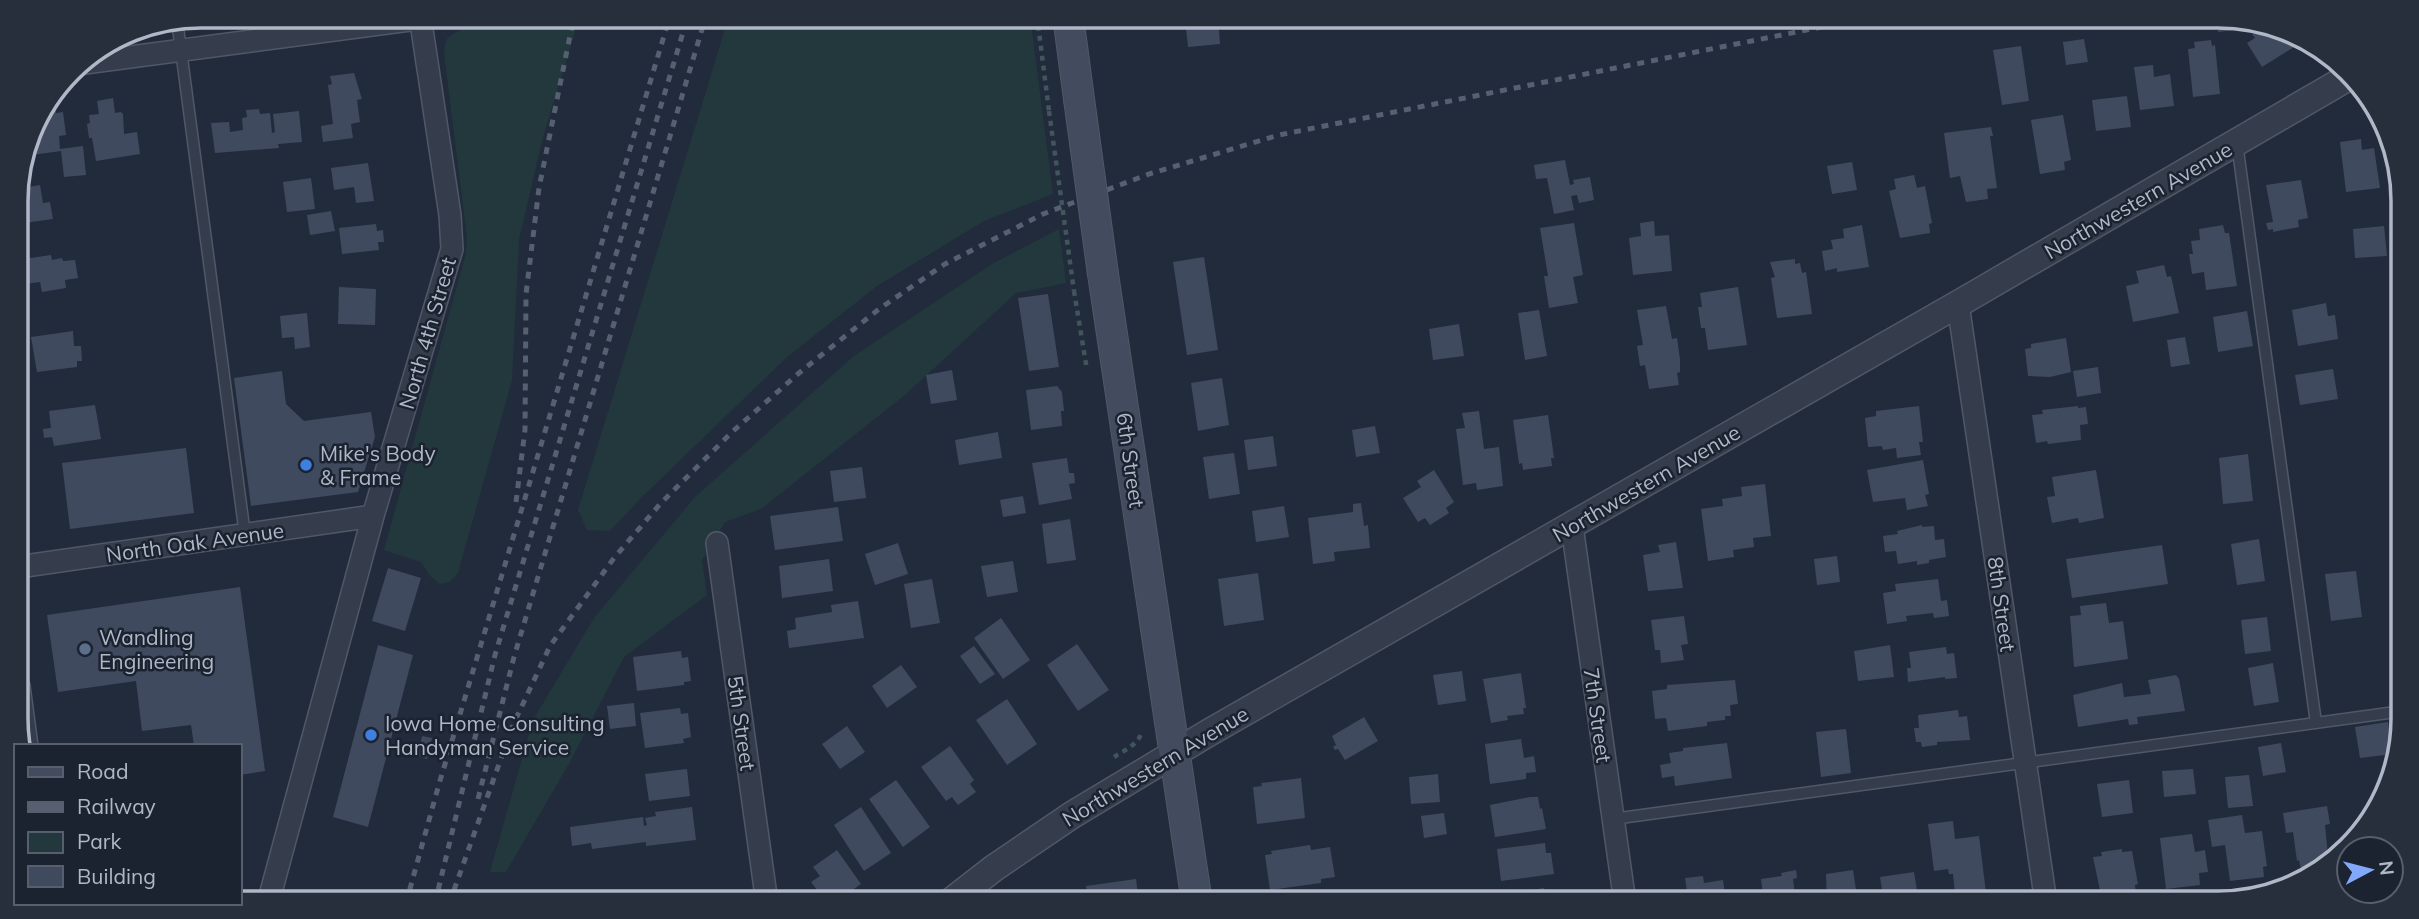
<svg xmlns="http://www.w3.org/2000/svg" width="2419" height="919" viewBox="0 0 2419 919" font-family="Mulish,sans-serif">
	<rect width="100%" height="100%" fill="#212b3c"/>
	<!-- green -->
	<path fill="#23383d" d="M513,16h67l-37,121 -24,103 -7,140 -54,193 -8,9 -10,2 -10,-8 -9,-14 -37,-12 82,-297 1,-16 -23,-184c1,-4 0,-8 2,-12 7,-14 52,-21 67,-25z
		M729,16h301l23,178 -69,27 -107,65 -91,72 -145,140 -31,33 -23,-1 -9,-20z
		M1059,229l7,54 -50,10 -111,102 -144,114 -36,13 -23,38 5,35 -83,62 -54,105 -64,110h-16l43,-152 61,-102 101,-121 159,-141 138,-92z"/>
	<!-- building -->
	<path fill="#404a5e" d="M1218,16l2,28 -32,3 -3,-28z
		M1359,16h29l1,8 -28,4z
		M1435,16h24l2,9 -23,4z
		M2217,16l16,2 1,12 -16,2z
		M2269,24l4,3 5,-1 16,10 5,8 -37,23 -15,-24 8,-5 -3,-4z
		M2084,39l4,23 -22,3 -3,-23z
		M2211,40l1,6 3,-1 5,49 -27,3 -5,-48 7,-1 -1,-6z
		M2021,46l8,55 -27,4 -9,-55z
		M2153,65l1,12 16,-3 4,32 -34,4 -6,-43z
		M354,73l8,26 -5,1 3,22 -9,2 2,14 -30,4 -2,-16 12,-2 -5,-39 4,-1 -2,-8z
		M2127,96l4,31 -35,4 -4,-31z
		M113,98l2,15 6,-1 2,2 1,20 13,-2 3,22 -44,7 -4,-23h-3l-2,-14 3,-1 -1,-8 10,-1 -2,-13z
		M259,109l1,5 10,-1 2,20 3,-1 -2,-18 26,-3 3,31 -24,2 1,4 -64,5 -4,-30 18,-1 1,10 13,-2 -1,-12 5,-1 -1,-7z
		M56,110v3l7,-1 3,23 -7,1 1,13 23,-3 3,29 -22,2 -3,-26 -36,5 10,-38 4,-5z
		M2063,115l8,45 -7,2 1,8 -25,4 -9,-54z
		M1991,127l2,9h-3l7,52 -10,1 1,10 -22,3 -6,-26 -10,2 -6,-45z
		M2361,139l1,11 12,-2 6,40 -34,4 -6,-50z
		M1565,160l5,25 4,-1 -1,-4 17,-3 4,23 -15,3 -2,-8 -6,1 3,14 -20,4 -7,-36 -11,1 -2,-14z
		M1852,162l5,28 -25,4 -5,-28z
		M368,163l6,38 -18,2 -2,-16 -20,3 -3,-22z
		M1914,175l3,13 8,-2 7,37 -3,1 1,9 -30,5 -11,-47 7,-2 -2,-10z
		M311,178l4,31 -28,3 -4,-30z
		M2301,180l7,38 -10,2 1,7 -26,5v-3l-5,1 -2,-7 7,-1 -7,-37z
		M40,185l3,18 7,-1 3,17 -36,5 -1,-35z
		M331,211l4,20 -25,4 -3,-20z
		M1654,221l1,15 14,-1 3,36 -39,4 -4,-37 12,-2 -1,-13z
		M1574,223l9,52 -10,2 5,26 -29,5 -5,-32h4l-8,-48z
		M376,224l1,7 6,-1 1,12h-6l1,8 -37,4 -3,-26z
		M1862,225l7,42 -32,5v-4l-12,3 -3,-20 11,-2 -2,-9 13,-2 -1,-9z
		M2223,225l2,8h4l8,53 -31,4 -2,-18 -12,2 -3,-20h4l-2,-13 9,-1 -1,-11z
		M2384,226l3,30 -32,2 -2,-29z
		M51,255l1,5 10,-2 1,3 12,-1 3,18 -13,2 1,8 -24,4 -2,-10 -23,3v-25z
		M1204,257l14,93 -31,5 -14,-93z
		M1795,259v5l5,-1 2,10 4,-1 6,42 -35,4 -6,-40 4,-1 -5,-15z
		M2164,265l3,12 4,-1 8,37 -46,9 -7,-36 13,-3 -3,-12z
		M339,287l37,2 -1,36 -37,-1z
		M1738,287l9,58 -39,5 -3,-22h-4l-3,-21h4l-2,-14z
		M1048,294l11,73 -30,4 -11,-73z
		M2326,303l2,13 7,-1 3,24 -40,7 -6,-36z
		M1666,306l6,33 5,-1 3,21v13l-3,1 2,12 -30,4 -4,-24 -5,1 -3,-20 6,-1 -6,-35z
		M1539,310l8,46 -22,4 -7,-47z
		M2247,311l6,35 -35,6 -5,-35z
		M307,313l3,34 -15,2 -1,-12 -12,1 -2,-22z
		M1459,324l5,32 -31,4 -4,-31z
		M73,331l1,15h7l1,15h-5v6l-40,5 -6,-35z
		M2185,337l5,27 -19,3 -4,-27z
		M2066,338l5,34 -21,5 -22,-1 -3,-27 6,-1v-4z
		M2098,367l3,26 -24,4 -4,-26z
		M2333,369l5,30 -38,6 -5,-30z
		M952,370l5,30 -26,4 -5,-29z
		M282,371l4,33 18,17 67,-9 4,25 -17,55 -107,14 -17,-128z
		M1222,378l7,47 -31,6 -7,-48z
		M1057,386l5,6 2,19h-3l1,15 -31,4 -5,-40z
		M95,405l6,34 -47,7 -2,-9 -8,1 -1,-9 8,-1 -2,-17z
		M1919,406l4,36h-4l2,13 -24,3 -1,-10 -13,2 -1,-4 -14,1 -3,-29 11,-2v-5z
		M2078,406v2l8,-1 2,17 -8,1 1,15 -33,4 -1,-3 -11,2 -4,-28 11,-1 -1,-4z
		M1479,411l5,38 15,-2 4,39 -26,4 -1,-7 -13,2 -7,-56 9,-1 -3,-15z
		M1548,415l6,43h-3l1,8 -29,4 -1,-7 -3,1 -6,-44z
		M1375,426l5,27 -24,4 -4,-27z
		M998,432l4,26 -43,7 -4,-25z
		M1273,436l4,30 -29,4 -4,-30z
		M186,448l8,65 -124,16 -8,-66z
		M1234,453l6,41 -31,5 -6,-42z
		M2248,454l5,47 -30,3 -4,-46z
		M1067,458l2,15h5l1,10 -6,1 3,15 -33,6 -7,-42z
		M1923,460l6,34 -4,1 3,11 -21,4 -2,-12 -32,4 -6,-32z
		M862,467l4,31 -32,4 -4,-31z
		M1434,470l20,32 -8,6 3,5 -19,12 -5,-7 -7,4 -15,-24 18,-11 -4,-6z
		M2096,470l8,48 -25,5 -1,-5 -26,5 -5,-26 8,-1 -3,-19z
		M1765,484l6,52 -18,2 1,9 -21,3 1,7 -26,4 -7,-52 22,-3 -1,-7 20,-3 -1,-9z
		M1023,496l3,17 -23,4 -3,-17z
		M1361,503l3,23 4,-1 2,23 -36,4 1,9 -22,3 -5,-46 45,-6v-8z
		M1284,506l5,31 -33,5 -4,-31z
		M838,507l5,34 -68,9 -5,-34z
		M1070,519l6,41 -29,4 -5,-40z
		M1922,525v2l12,-1 1,14 9,-1 2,18 -17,3v3l-12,2v-4l-19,3 -2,-13 -11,1 -2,-16 15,-2 -1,-3z
		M2259,539l6,42 -28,4 -6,-41z
		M1676,542l7,46 -35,3 -5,-36 17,-3 -2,-7z
		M898,543l10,31 -33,11 -10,-31z
		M2162,545l6,39 -96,14 -6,-39z
		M1837,556l3,26 -23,3 -3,-26z
		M829,559l4,32 -51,7 -3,-32z
		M1013,561l5,31 -31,5 -6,-31z
		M388,568l33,10 -16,53 -33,-10z
		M2356,571l6,46 -31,4 -6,-47z
		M1258,573l6,47 -40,6 -6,-47z
		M932,579l8,44 -29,5 -7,-44z
		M1938,579l3,22 6,-1 2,16 -15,2 -1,-5 -27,3 1,5 -20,3 -4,-31 13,-2 -1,-7z
		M240,587l25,184 -25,4v-29h-46l-3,-21 -49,6 -6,-50 -78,11 -11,-77z
		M858,601l6,37 -75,10 -2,-17 9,-2 -1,-11 37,-6 -1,-7z
		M2106,603l3,20 14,-2 5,38 -54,8 -4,-51 11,-1 -1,-9z
		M1684,616l4,28 -7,1 3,15 -23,3 -1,-13h-5l-4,-30z
		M2267,617l4,34 -26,3 -4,-34z
		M1001,618l29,42 -27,19 -29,-41z
		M1077,644l32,46 -31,21 -31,-46z
		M378,645l35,10 -45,172 -35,-10z
		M1890,645l4,32 -36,4 -4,-30z
		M974,646l21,28 -15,10 -20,-28z
		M1946,647l1,7 7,-1 3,25 -12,1v-2l-37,5 -1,-14h4l-2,-16z
		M681,651l1,7 6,-1 3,24 -7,1v3l-47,6 -4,-34z
		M2273,663l6,39 -25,4 -6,-38z
		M901,665l16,22 -30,21 -15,-22z
		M1462,671l4,30 -28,4 -5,-30z
		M1521,673l5,35h-3l1,6 -17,2 1,4 -17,3 -8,-44z
		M2176,675l3,4 6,32 -48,6 1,7 -9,1 -1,-6 -50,8 -5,-32 49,-12 2,14 27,-3 -3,-14z
		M1735,680l3,24 -8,1 1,11h-6v4l-18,2v4l-39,5 -2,-13 -11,1 -3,-28 15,-2v-4z
		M1007,699l30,45 -30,21 -31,-45z
		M634,703l2,23 -26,3 -3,-23z
		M680,708l1,6 7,-1 3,24 -8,2 1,4 -39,5 -5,-35z
		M1958,710l1,7 8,-1 3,24 -33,2v3l-15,2 -1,-5h-5l-2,-14h5l-1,-13z
		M1364,717l14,24 -33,19 -7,-11 -3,1 -2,-3 3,-2 -4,-9z
		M2388,722l5,32 -33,4 -5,-31z
		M847,726l18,26 -25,17 -18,-25z
		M1846,729l5,44 -30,4 -5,-45z
		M422,736l10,2 -5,21 -9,-3z
		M1521,739l3,19 10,-2 2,16 -10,1v6l-36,5 -5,-40z
		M1727,743l5,35 -57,8 -1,-10 -12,2 -2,-13 11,-2 -2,-10 14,-2v-3z
		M2281,743l5,29 -23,4 -5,-29z
		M950,746l24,34 -4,4 6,8 -18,13 -6,-8 -6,4 -25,-34z
		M687,769l3,27 -41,5 -4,-27z
		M2193,769l3,25 -32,3 -2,-26z
		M1438,774l2,28 -29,2 -2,-27z
		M2249,775l4,31 -25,2 -3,-31z
		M1301,778l4,40 -48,6 -4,-37 9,-1 -1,-3z
		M896,780l34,47 -27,20 -34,-48z
		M2129,780l4,33 -31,4 -5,-33z
		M1530,797h8l2,12 2,-1 4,21 -51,8 -5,-32z
		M2327,806l3,18 -5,1 4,41 -28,4 -2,-10 -2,1 -4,-29 -7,1 -3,-20z
		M692,807l4,33 -50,6v-4l-54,7 -1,-6 -19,3 -2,-19 73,-10 1,9 3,-1 -2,-7 11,-2 -1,-4z
		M861,807l30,46 -27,18 -30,-46z
		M1444,813l3,21 -23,4 -3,-22z
		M2242,815l3,18 17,-2 5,35 -4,1 1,10 -34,4 -5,-36 -13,2 -4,-27z
		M1953,821l2,18 24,-3 8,65 -2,2h-29l-3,-29h-4l-1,-5 -14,2 -6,-47z
		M2192,834l3,18 10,-2 3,22 -9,1 1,12 -34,4 -6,-51z
		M1545,843l1,10h5l3,21 -53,7 -4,-32z
		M1310,845l1,5 19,-3 5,30 -14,2v4l-51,7 -5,-35 7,-1 -1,-3z
		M2122,849v3l10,-1 6,33 -3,1 1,10 -34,5 -9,-43 9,-1 -1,-4z
		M837,850l24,34 -24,17 -6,-9 -8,6 -12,-16 9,-6 -7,-9z
		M1796,870l1,8 -4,1 3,24h-32l-3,-24 21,-3 -1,-3z
		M1853,870l5,33h-31l-1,-29z
		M1914,872l5,31h-35l-4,-26z
		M1703,876l1,7 19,-3 3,23h-35v-5l-3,1 -3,-21z
		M1136,879l3,24h-50l-3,-17z
		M1544,888v2l7,-1 2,10h3l1,4h-53l-1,-8z
		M1381,891l2,12h-25l-1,-9z"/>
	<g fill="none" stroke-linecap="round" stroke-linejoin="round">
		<defs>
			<path id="service" d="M177,20l68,515
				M2237,143l79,580
				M1613,819l790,-108"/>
			<path id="minor" d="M77,64l363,-48
				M1958,304l88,599
				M1572,526l53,377
				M717,543l50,360
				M18,567l355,-51
				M19,686l8,60
				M268,903l105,-387 79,-267 -2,-34 -30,-199"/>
			<path id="tertiary" d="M949,903l45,-35 78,-53 138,-83 748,-428 394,-229"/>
			<path id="secondary" d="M1068,16l11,83
				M1103,274l94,629"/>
		</defs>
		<!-- service casing -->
		<use href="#service" stroke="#505866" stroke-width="13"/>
		<!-- minor casing -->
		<use href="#minor" stroke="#505866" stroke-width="24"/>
		<!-- tertiary casing -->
		<use href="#tertiary" stroke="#505866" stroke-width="29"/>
		<!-- secondary casing -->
		<use href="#secondary" stroke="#505866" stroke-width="32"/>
		<!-- path -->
		<path stroke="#41555a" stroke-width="4.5" stroke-dasharray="5 5" stroke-linecap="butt" d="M1037,16l12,95
			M1074,291l13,79
			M1114,757c11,-7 25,-13 28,-26
			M590,901v2
			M915,903l11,-8"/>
		<!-- service -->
		<use href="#service" stroke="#353d4c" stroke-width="10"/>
		<!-- minor -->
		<use href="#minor" stroke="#353d4c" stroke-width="21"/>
		<!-- tertiary -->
		<use href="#tertiary" stroke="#353d4c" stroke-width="26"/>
		<!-- secondary -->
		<use href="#secondary" stroke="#434b5f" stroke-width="30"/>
		<!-- rail -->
		<path stroke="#576073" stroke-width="5" stroke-dasharray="7 7" stroke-linecap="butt" d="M516,502l9,-72 1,-136 13,-106 35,-172
			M478,799l36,-142 192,-641
			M454,890l59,-165 37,-79 64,-88 47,-55 71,-71 67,-59 80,-64 66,-45 98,-50 106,-40 130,-39 598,-119
			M406,903l33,-119 231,-768
			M435,903l60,-248 193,-639"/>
		<defs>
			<path id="secondary-bridge" d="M1079,99l24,175"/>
		</defs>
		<!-- secondary-bridge casing -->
		<use href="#secondary-bridge" stroke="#505866" stroke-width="32" stroke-linecap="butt"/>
		<!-- path-bridge -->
		<path stroke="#41555a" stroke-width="4.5" stroke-dasharray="5 5" stroke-linecap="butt" d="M1049,111l25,180"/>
		<!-- secondary-bridge -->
		<use href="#secondary-bridge" stroke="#434b5f" stroke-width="30"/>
	</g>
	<!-- markers -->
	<g fill="#3f7fe0" stroke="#1b2230" stroke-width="2.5">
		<circle cx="306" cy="465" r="7"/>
		<circle cx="371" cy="735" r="7"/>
	</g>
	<circle fill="#5c6f8a" stroke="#1b2230" stroke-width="2.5" cx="85" cy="649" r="7"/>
	<g text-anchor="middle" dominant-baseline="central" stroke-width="5" stroke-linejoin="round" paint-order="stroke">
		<!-- street labels -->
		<g font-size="21" fill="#b0b8c8" stroke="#1b2230">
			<text transform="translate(2138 200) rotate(-30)">Northwestern Avenue</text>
			<text transform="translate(427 333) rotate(-74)">North 4th Street</text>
			<text transform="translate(1131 460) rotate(82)">6th Street</text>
			<text transform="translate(1646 483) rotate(-30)">Northwestern Avenue</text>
			<text transform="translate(195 542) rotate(-8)">North Oak Avenue</text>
			<text transform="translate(2002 604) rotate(82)">8th Street</text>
			<text transform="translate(1598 715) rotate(82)">7th Street</text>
			<text transform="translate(742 723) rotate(82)">5th Street</text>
			<text transform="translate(1155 766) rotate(-31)">Northwestern Avenue</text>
		</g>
		<!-- poi labels -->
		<g font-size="21" fill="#b0b8c8" stroke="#1b2230" text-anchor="start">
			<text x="320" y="453">Mike's Body<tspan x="320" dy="24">&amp; Frame</tspan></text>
			<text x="99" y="637">Wandling<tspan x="99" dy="24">Engineering</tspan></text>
			<text x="385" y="723">Iowa Home Consulting<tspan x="385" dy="24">Handyman Service</tspan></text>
		</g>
	</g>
	<!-- crop -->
	<path d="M0 0H2419V919H0ZM201 28H2218A173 173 0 0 1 2391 201V718A173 173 0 0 1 2218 891H201A173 173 0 0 1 28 718V201A173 173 0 0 1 201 28Z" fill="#272e3c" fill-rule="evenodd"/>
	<path fill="none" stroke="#b0b8c8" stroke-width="3.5" d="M201 28H2218A173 173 0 0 1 2391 201V718A173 173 0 0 1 2218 891H201A173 173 0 0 1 28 718V201A173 173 0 0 1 201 28Z"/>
	<!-- legend -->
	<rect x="14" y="744" width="228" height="161" fill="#1b2230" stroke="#575e6d" stroke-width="2"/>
	<rect x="28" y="767" width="35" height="10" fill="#434b5f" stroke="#575e6d" stroke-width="2"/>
	<text x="77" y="779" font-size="21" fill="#b0b8c8">Road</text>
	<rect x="28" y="802" width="35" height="10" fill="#576073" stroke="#575e6d" stroke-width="2"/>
	<text x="77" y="814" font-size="21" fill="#b0b8c8">Railway</text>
	<rect x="28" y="832" width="35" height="21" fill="#23383d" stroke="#575e6d" stroke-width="2"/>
	<text x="77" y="849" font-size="21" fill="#b0b8c8">Park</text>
	<rect x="28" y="866" width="35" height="21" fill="#404a5e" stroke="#575e6d" stroke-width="2"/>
	<text x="77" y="884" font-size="21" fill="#b0b8c8">Building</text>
	<!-- north arrow -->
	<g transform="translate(2370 870) rotate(83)"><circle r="33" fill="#1b2230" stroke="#575e6d" stroke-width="2"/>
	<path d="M0-5L12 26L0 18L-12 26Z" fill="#82a8fb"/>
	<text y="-10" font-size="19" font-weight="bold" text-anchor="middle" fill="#b0b8c8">N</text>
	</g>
</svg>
